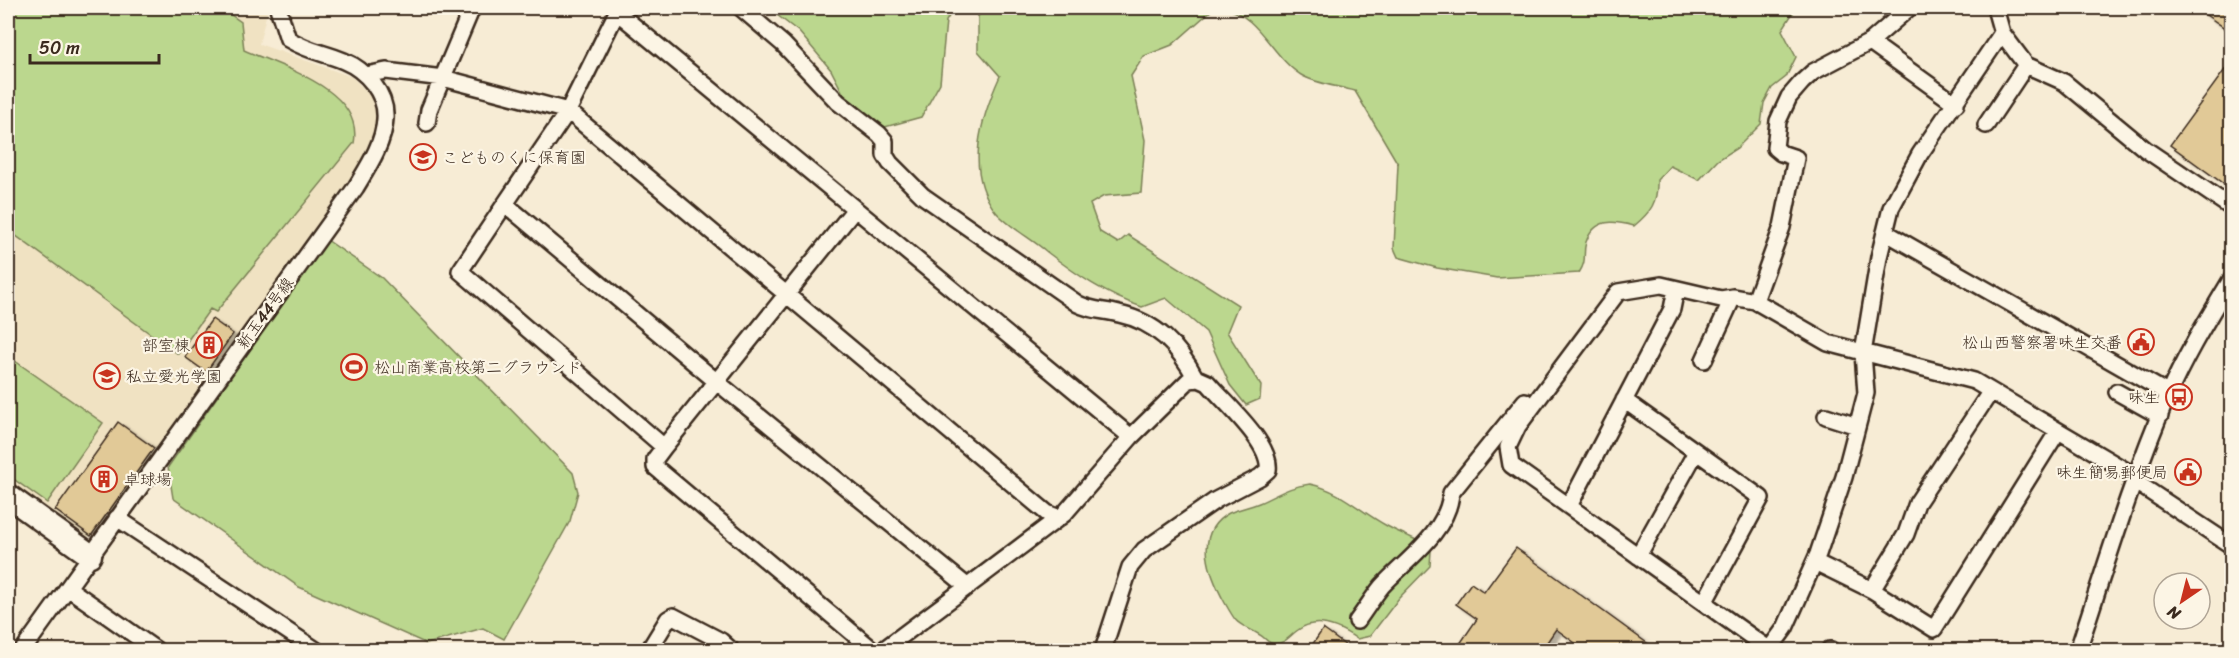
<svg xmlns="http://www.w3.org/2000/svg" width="2239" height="658" viewBox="0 0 2239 658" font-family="Sriracha,'Klee One',sans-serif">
	<defs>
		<filter id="shadow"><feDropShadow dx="6" dy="4" stdDeviation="1.5" flood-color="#0004"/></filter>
	</defs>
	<rect width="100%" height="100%" fill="#f7ecd5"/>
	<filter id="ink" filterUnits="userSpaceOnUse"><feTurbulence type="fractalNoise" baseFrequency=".0167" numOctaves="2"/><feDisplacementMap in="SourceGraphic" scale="12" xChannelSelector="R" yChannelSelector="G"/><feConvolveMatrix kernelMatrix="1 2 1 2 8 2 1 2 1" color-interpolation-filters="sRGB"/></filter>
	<g filter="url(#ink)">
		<!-- built -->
		<path fill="#f0e2c2" d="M8,8h260l-9,36 93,33 19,19 7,24 -1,15 -13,26 -271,374 -9,3 -76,-55z"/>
		<!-- green -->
		<path fill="#bbd78e" stroke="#7b8056" stroke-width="1.5" d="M8,8h213l20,14 3,28c38,17 120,40 110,93l-138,169 -6,-3 -32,45 -170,-124z
			M768,8h186l-8,13 -6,62 -19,34 -36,10 -38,-26 -16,-31 -32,-38z
			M989,8h225l-42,37 -28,11 -13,20 14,64 -4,53 -37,3 -14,8 10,28 18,11 10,-8 110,70 -11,27 34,54 -1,13 -14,6 -16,-20 -24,-53 -40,-34 -24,9c-36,-12 -65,-32 -95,-55 -15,-13 -38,-25 -51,-40 -32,-41 -15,-94 4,-136l-22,-25v-35z
			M1224,8h572l-14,22 14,27 -10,20 -14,11 -8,15 -3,21 -24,24 -19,12 -19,20 -29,-14 -13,14c1,22 -6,32 -23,46 -19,-5 -39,-9 -48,16 -4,13 2,17 -7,31l-82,5 -60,-10 -39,-11 -4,-9 4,-84 -43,-73c-17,-5 -39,-7 -54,-16 -29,-18 -42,-60 -77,-67z
			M327,240l55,38 191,195 5,19 -8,29 -66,118 -21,-11 -56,16 -128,-57 -126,-89 -5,-31z
			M8,356l95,67 -56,80 -39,-28z
			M1310,484c32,7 49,27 77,42 19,11 26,9 44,25l-1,15 -31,32 -29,38 -13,3c-16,-11 -40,-23 -59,-9 -9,6 -14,16 -27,13 -4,-1 -7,-6 -11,-8 -24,-14 -21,-7 -35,-32 -15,-27 -33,-70 4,-90 9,-4 21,-6 30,-10 21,-9 28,-16 51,-19z"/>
		<!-- building -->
		<path fill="#e1c997" stroke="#3b2a1e" stroke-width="1.5" filter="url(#shadow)" d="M2196,8h36v25z
			M2232,60v130l-62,-45z
			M212,319l21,15 -27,38 -21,-15z
			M118,422l36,26 -63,88 -36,-26z
			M1516,548l142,103h-72l-30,-22 -15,22h-86l22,-32 -21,-15 15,-21 13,9z
			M1323,629l30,22h-45z"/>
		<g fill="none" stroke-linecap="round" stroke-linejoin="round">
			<defs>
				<path id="street" d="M741,8l42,36 55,58 41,32 6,7v14l5,8 33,33 155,108c14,7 26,6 41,10 37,8 60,32 77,65
					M1995,8l7,25 24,32 38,17 81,67 87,59
					M1870,42l86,62
					M366,75l20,-4 57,7 125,33 479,402 10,4
					M427,123l2,-13 43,-102
					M1986,125l40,-60
					M505,204l-45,67 204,176
					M855,209l-191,238 -9,12v8l218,183
					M1885,232l284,162
					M1755,301l27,-74 14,-69 -15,-5 -6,-5 3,-27 11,-24 13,-15 11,-10 57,-30 39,-34
					M1704,360l29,-63
					M2117,392l43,24
					M1624,400l137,98 -57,105
					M1826,416l31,10
					M2134,481l98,65
					M1569,506l103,-197 4,-20
					M117,518l199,132
					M1638,556l58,-104
					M1815,562l57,28 62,39 124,-198
					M968,587l-251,-205 -212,-178 63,-93 49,-99 514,425
					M68,588l88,62
					M1872,590l34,-56 11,-31 74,-112
					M1357,621c9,-12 16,-24 25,-35 24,-26 66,-54 69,-93l74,-92
					M23,650l333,-463c12,-20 28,-44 29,-68 2,-25 -19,-49 -41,-58 -22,-9 -34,-9 -56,-22l-10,-31
					M649,650l19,-31 5,-3 48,25 10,9
					M883,650l181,-136 67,-77 58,-57 10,-1 9,4c17,20 64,61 60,87l-8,7 -44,23 -72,50 -14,17 -27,83
					M1769,650l16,-22 33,-74 26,-77 22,-84 -3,-40 16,-96 12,-49 29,-54 82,-121
					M1770,650l-259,-185 -3,-18 10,-21 100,-134 43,-7 60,14 12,-2 22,4 73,42 146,38 161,95
					M1829,650h2
					M2078,650c28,-85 54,-172 90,-255 18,-41 41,-78 64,-117"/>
				<path id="secondary" d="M8,496l82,59"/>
			</defs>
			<!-- street casing -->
			<use href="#street" stroke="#3b2a1e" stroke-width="20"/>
			<!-- secondary casing -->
			<use href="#secondary" stroke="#3b2a1e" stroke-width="27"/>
			<!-- street -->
			<use href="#street" stroke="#fcf5e5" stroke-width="15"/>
			<!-- secondary -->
			<use href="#secondary" stroke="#fcf5e5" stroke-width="22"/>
		</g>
	</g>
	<!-- icons -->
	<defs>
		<symbol id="school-ring" viewBox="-11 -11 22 22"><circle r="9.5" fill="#fcf5e5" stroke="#c8321e" stroke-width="1.5"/><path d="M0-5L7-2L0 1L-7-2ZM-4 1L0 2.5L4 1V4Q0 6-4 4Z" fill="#c8321e"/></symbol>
		<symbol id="civic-ring" viewBox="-11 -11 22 22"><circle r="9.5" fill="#fcf5e5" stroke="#c8321e" stroke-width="1.5"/><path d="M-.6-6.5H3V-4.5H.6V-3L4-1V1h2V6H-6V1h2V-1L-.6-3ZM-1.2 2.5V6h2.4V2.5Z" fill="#c8321e"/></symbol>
		<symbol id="building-ring" viewBox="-11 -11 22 22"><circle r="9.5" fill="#fcf5e5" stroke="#c8321e" stroke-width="1.5"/><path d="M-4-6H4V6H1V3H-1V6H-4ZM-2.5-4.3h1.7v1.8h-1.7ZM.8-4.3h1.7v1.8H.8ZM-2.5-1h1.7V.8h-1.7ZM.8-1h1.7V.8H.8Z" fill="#c8321e"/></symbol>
		<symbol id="stadium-ring" viewBox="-11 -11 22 22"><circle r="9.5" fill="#fcf5e5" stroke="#c8321e" stroke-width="1.5"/><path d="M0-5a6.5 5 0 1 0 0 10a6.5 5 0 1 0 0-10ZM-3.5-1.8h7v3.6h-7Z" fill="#c8321e"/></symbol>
		<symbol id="bus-ring" viewBox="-11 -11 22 22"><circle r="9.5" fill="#fcf5e5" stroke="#c8321e" stroke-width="1.5"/><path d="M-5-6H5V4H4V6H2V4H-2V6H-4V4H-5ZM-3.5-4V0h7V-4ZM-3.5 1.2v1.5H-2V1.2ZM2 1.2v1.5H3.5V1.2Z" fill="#c8321e"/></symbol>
	</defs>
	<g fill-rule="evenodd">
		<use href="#school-ring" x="408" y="142" width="30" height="30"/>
		<use href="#civic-ring" x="2126" y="327" width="30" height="30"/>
		<use href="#building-ring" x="194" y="330" width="30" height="30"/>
		<use href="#stadium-ring" x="339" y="352" width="30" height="30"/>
		<use href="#school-ring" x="92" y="361" width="30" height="30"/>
		<use href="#bus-ring" x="2164" y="382" width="30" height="30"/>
		<use href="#civic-ring" x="2173" y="457" width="30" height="30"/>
		<use href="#building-ring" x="89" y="464" width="30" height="30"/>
	</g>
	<g text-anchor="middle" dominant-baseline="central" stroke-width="4.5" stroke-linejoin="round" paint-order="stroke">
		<!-- poi labels -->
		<g font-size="16" fill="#3b2a1e" stroke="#fcf5e5" text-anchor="start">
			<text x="442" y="157">こどものくに保育園</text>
			<text x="2122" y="342" text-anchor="end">松山西警察署味生交番</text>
			<text x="190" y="345" text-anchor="end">部室棟</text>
			<text x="374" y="367">松山商業高校第二グラウンド</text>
			<text x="126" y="376">私立愛光学園</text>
			<text x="2160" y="397" text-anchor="end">味生</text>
			<text x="2168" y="472" text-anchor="end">味生簡易郵便局</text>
			<text x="124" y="479">卓球場</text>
		</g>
		<!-- street labels -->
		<g font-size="16" fill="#3b2a1e" stroke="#fcf5e5">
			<text transform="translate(265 313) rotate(-54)">新玉44号線</text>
		</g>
	</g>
	<!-- margin -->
	<rect width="2239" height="658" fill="none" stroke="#fcf5e5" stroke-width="30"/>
	<rect x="15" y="15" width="2209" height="628" fill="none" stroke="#3b2a1e" stroke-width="2" filter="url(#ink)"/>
	<!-- north arrow -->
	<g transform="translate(2182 601) rotate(215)"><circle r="28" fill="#fcf5e5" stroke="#afa495" stroke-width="1.5"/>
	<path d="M0-4.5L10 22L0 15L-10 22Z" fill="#c8321e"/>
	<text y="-9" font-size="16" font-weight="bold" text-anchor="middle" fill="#3b2a1e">N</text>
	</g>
	<!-- scale -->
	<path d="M30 54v9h129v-9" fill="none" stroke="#3b2a1e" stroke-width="3"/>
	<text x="39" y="54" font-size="18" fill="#3b2a1e" stroke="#fcf5e5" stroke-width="4.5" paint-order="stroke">50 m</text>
</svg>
